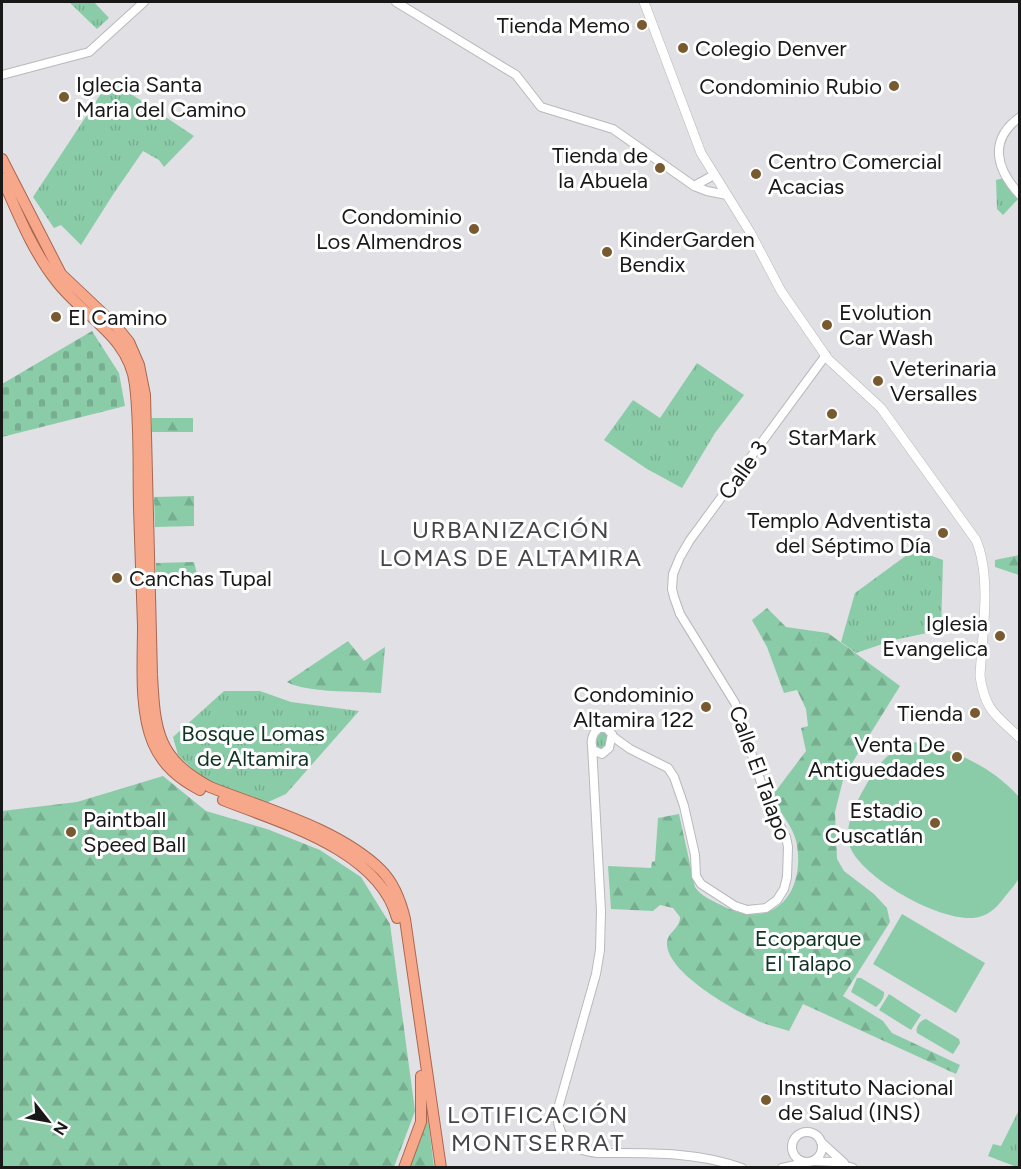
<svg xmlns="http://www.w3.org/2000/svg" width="1021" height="1169" viewBox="0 0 1021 1169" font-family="Figtree,sans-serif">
	<defs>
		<pattern id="grass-tufts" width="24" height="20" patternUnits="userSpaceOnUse" patternTransform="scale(1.5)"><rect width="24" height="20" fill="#8bcca8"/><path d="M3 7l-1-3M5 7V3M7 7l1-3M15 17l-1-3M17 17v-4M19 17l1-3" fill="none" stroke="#77ae90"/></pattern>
		<pattern id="forest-firs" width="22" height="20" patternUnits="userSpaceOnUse" patternTransform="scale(1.5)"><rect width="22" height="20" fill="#8bcca8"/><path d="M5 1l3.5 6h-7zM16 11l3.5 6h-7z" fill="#77ae90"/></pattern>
		<pattern id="cemetery-stones" width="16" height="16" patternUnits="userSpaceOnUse" patternTransform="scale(1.5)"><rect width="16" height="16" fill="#8bcca8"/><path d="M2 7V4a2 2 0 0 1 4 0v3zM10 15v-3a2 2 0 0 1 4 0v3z" fill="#77ae90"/></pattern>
	</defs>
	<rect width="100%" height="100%" fill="#e0e0e5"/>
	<!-- grass -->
	<path fill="url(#grass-tufts)" d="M69,2h25l15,16 -12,11z
		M110,80l84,56 -30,31 -5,-7 -16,-9 -29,42 -33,52 -20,-20 -7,3 -21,-31z
		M1004,178l14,21 -15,16 -6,-6 -1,-29z
		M697,363l47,32 -29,38 -33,55 -35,-19 -43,-29 29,-40 27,18z
		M922,544l7,11 14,5 -2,70 -47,10 -38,13 -15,-11 14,-49z
		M224,691h36l31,11 68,9 -73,83 -20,9 -29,-6 -39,-23 -20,-19 -5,-18z
		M602,731l6,2 -2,16 -5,1 -5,-4 1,-8z
		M1019,1110l1,57 -1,1 -31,-12 5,-12 8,2z"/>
	<!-- forest -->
	<path fill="url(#forest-firs)" d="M152,418h41v14h-41z
		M194,496v30l-39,1 -1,-30z
		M1019,555v20l-24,-8v-7z
		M194,562l4,16 -42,1v-16z
		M767,608l19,19 42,6 72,53 -56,90 -9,36 2,47 7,12 30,23 13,14 3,14 -47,74 40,25 9,12 68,32 -4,9 -153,-70 -14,27c-11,-4 -24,-6 -35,-12 -24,-11 -85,-46 -87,-74 -1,-13 13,-15 13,-28l-7,-9 -13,-3 -7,6 -42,-2 -3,-43 43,2 1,-6 3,-1 3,-43 21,-4 16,73c6,9 16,13 26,18 50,27 84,-9 76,-60 -3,-19 -18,-32 -25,-49l34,-45 -5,-23 7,-2 -2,-17 -9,-19 -13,3 -17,-46 -15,-27z
		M348,641l16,20 21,-14 -4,46c-24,-2 -75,0 -94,-11z
		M163,776l43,35 61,18 53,21 41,27 29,47 25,187 -21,56h-392v-356l75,-9z
		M426,1103l8,64 -26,1 13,-29z"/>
	<!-- cemetery -->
	<path fill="url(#cemetery-stones)" d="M92,331l27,42 6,33 -123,31v-53z"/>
	<!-- pitch -->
	<path fill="#8bcca8" d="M918,742c37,8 76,26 101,55 1,19 1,37 1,55 0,7 1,17 0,23 -2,7 -9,14 -13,19 -8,10 -15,20 -28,23 -33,9 -121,-40 -130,-73 -5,-21 10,-47 20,-64 11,-19 27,-36 49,-38z
		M902,914l83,49 -29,50 -83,-49z
		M857,978h4l23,14c1,5 -4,12 -8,15l-25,-15z
		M889,994l32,21 -10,15 -32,-20z
		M926,1019l33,20 1,4 -7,11 -36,-21c-2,-5 3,-13 9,-14z"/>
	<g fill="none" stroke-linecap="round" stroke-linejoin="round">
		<defs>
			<path id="tertiary" d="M396,2l120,73 25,32 72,22 81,57 13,5 20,4
				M2,75l87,-23 55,-50
				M1020,117c-32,23 -24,52 0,78
				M694,186l20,-11
				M599,728h7l6,6 -3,14 -7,6 -9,-4c-3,-8 -1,-17 6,-22z
				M612,736l18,13 38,19 6,9 10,29 11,49 1,21 5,8 34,22 12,4 19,-2 11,-8 7,-11 3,-12 1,-30 -2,-10 -19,-36 -32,-98 -55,-89 -6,-17 -2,-8 1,-15 7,-17 10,-17 136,-185
				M592,745l9,166 -1,39 -4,24 -37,131c-6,29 10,45 38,48 49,0 98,-2 145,15
				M792 1147a15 15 0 1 1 30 0a15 15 0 1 1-30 0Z
				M821,1142l23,21
				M813,1161l21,1 19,6
				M782,1168l23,-5"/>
			<path id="secondary" d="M644,2l57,151 49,79 31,59 47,68 53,49 95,132c16,37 6,96 4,136 5,35 16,39 40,62"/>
			<path id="trunk" d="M2,159l59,115 55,52 13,16 10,23 6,30 7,280c3,56 5,83 58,112 55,22 128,41 171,83 13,13 20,32 24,49l36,249
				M2,178c16,36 31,74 55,104 27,35 73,55 78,103 5,41 3,82 4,123 1,39 3,79 4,118 0,36 -4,84 10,117 10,23 26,36 47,47
				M223,800c58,23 156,50 174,118
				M404,1168l17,-46v-46"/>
		</defs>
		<!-- tertiary casing -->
		<use href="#tertiary" stroke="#b8b8bd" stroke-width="10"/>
		<!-- secondary casing -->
		<use href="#secondary" stroke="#b8b8bd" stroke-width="10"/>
		<!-- trunk casing -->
		<use href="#trunk" stroke="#a86750" stroke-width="12"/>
		<!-- tertiary -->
		<use href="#tertiary" stroke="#fff" stroke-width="8"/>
		<!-- secondary -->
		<use href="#secondary" stroke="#fff" stroke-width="9"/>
		<!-- trunk -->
		<use href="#trunk" stroke="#f8a88a" stroke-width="10"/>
	</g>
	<!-- markers -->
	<g fill="#79592f" stroke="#fff" stroke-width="2">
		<circle cx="642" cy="25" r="6"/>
		<circle cx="683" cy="48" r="6"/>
		<circle cx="894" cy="86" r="6"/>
		<circle cx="64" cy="97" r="6"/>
		<circle cx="660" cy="168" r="6"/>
		<circle cx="756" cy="174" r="6"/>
		<circle cx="474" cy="229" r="6"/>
		<circle cx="607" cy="252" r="6"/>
		<circle cx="56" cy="317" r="6"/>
		<circle cx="827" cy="325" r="6"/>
		<circle cx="878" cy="381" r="6"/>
		<circle cx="832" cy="414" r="6"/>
		<circle cx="943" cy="533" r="6"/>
		<circle cx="117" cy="578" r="6"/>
		<circle cx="1000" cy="636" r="6"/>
		<circle cx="706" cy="707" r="6"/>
		<circle cx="975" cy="713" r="6"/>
		<circle cx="957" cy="757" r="6"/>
		<circle cx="935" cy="823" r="6"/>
		<circle cx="71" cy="832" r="6"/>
		<circle cx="766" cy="1100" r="6"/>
	</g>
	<g text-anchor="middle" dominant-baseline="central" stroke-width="6" stroke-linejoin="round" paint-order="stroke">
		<!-- poi labels -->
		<g font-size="22" fill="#181819" stroke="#fff" text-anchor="end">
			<text x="630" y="25">Tienda Memo</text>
			<text x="695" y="48" text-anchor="start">Colegio Denver</text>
			<text x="76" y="84" text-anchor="start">Iglecia Santa<tspan x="76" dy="25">Maria del Camino</tspan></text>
			<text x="882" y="86">Condominio Rubio</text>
			<text x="648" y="155">Tienda de<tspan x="648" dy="25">la Abuela</tspan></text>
			<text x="768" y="161" text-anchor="start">Centro Comercial<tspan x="768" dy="25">Acacias</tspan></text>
			<text x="462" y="216">Condominio<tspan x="462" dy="25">Los Almendros</tspan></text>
			<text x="619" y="239" text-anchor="start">KinderGarden<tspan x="619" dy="25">Bendix</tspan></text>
			<text x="839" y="312" text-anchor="start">Evolution<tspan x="839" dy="25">Car Wash</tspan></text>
			<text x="68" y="317" text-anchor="start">El Camino</text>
			<text x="890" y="368" text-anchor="start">Veterinaria<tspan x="890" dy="25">Versalles</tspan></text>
			<text x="832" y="437" text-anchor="middle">StarMark</text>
			<text x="931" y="520">Templo Adventista<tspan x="931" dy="25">del Séptimo Día</tspan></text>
			<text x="129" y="578" text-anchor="start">Canchas Tupal</text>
			<text x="988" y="623">Iglesia<tspan x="988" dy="25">Evangelica</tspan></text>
			<text x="694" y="694">Condominio<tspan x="694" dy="25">Altamira 122</tspan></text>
			<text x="963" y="713">Tienda</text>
			<text x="945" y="744">Venta De<tspan x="945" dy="25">Antiguedades</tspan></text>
			<text x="923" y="810">Estadio<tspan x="923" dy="25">Cuscatlán</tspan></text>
			<text x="83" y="819" text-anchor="start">Paintball<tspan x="83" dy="25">Speed Ball</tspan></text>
			<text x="778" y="1087" text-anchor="start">Instituto Nacional<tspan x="778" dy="25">de Salud (INS)</tspan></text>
		</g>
		<!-- street labels -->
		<g font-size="22" fill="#181819" stroke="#fff">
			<text transform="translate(743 470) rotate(-54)">Calle 3</text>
			<text transform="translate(760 773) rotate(70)">Calle El Talapo</text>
		</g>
		<!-- park labels -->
		<g font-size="22" fill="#103423" stroke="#fff">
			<text x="253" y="733">Bosque Lomas<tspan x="253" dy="25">de Altamira</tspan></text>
			<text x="808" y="938">Ecoparque<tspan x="808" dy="25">El Talapo</tspan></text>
		</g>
		<!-- neighbourhood labels -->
		<g font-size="24" letter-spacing="1.5" fill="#454549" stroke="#fff">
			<text x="511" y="529">URBANIZACIÓN<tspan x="511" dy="28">LOMAS DE ALTAMIRA</tspan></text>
			<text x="538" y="1114">LOTIFICACIÓN<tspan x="538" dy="28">MONTSERRAT</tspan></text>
		</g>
	</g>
	<!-- border -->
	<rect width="1021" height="1169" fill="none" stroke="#181819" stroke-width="6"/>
	<!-- north arrow -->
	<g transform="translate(48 1121) rotate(121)" stroke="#ffffff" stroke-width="4.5" paint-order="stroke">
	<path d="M0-4.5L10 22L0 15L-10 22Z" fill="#181819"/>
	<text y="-9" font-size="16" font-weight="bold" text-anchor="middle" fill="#181819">N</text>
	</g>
</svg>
